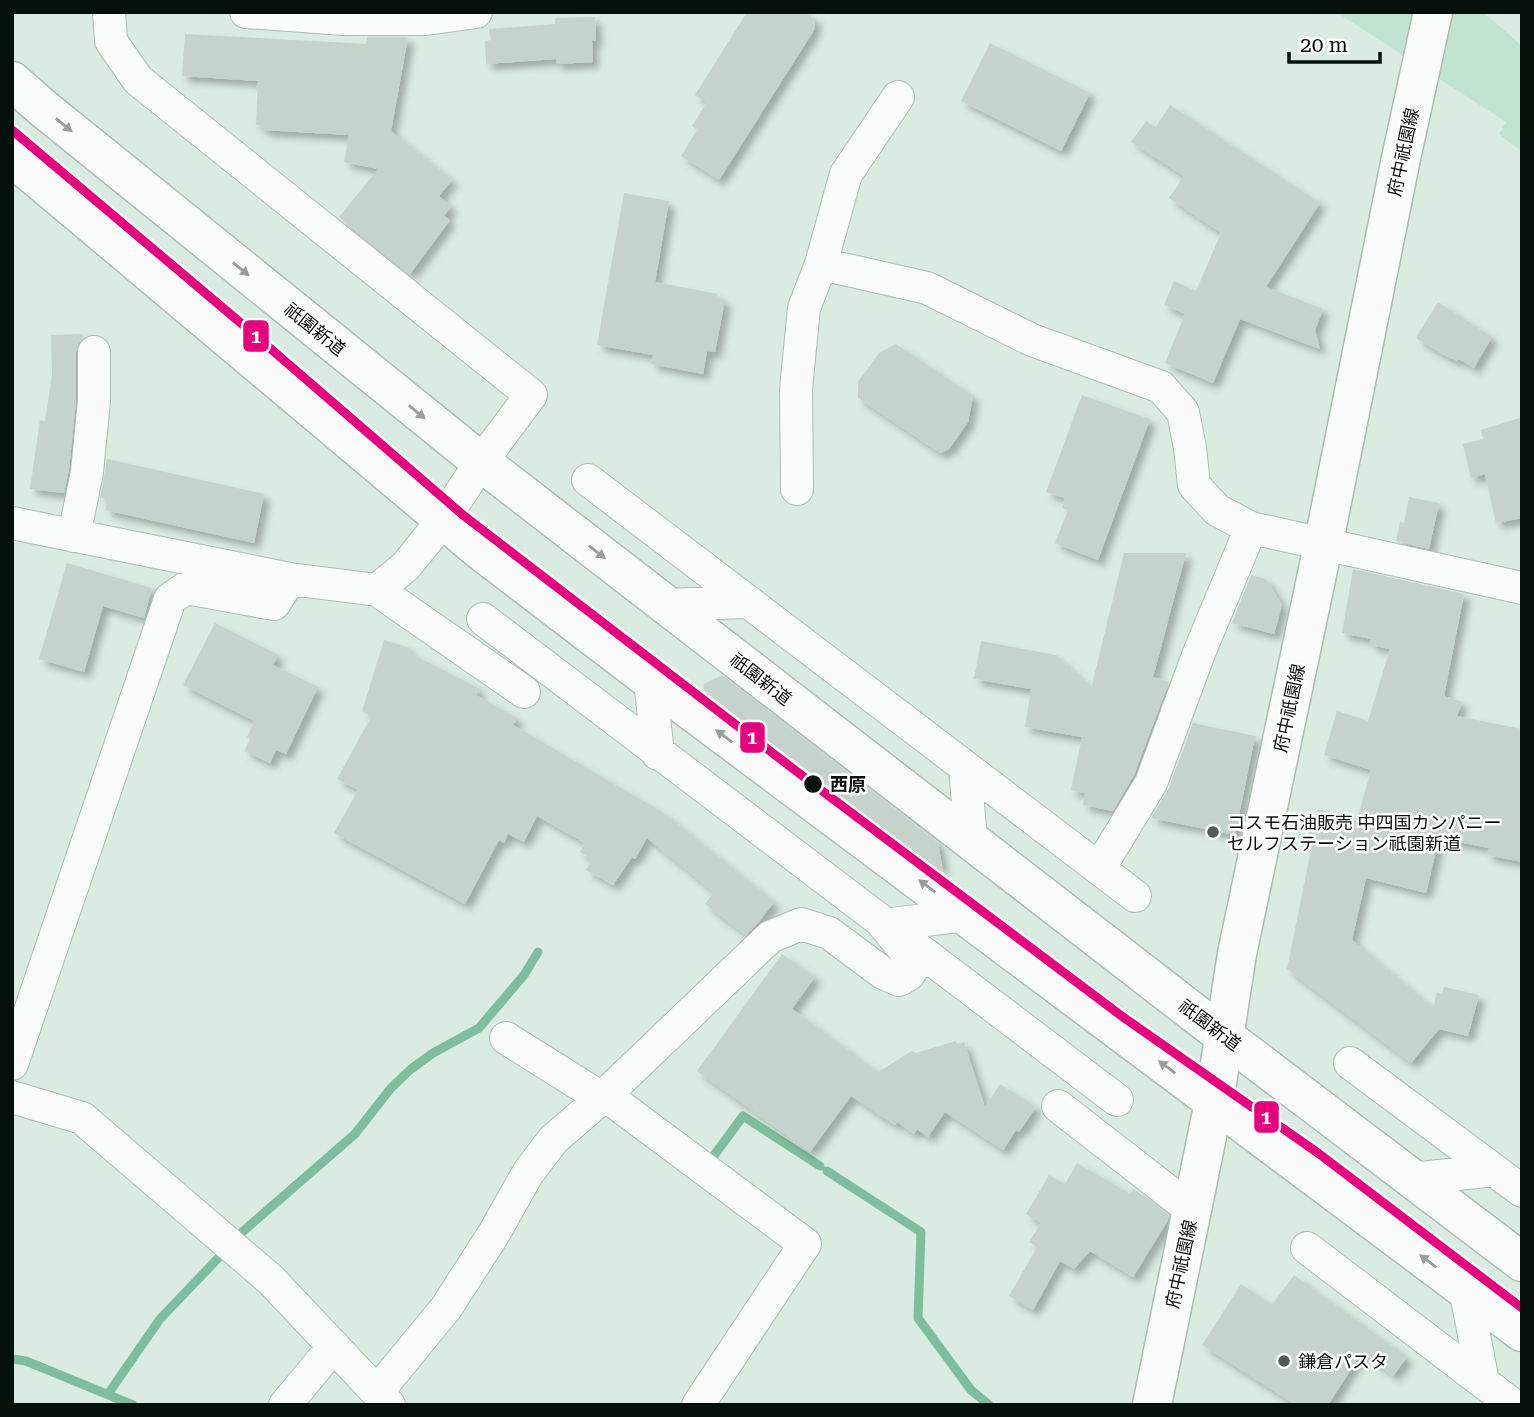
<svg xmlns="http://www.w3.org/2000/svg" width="1534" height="1417" viewBox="0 0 1534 1417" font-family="'Roboto Serif','Noto Sans JP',serif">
	<defs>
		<filter id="shadow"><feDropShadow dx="6" dy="6" stdDeviation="3.5" flood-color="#0004"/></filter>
	</defs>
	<rect width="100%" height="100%" fill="#daebe2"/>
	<!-- green -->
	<path fill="#c1e4d0" d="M1336,12h147l39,34v106l-23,-18 7,-12z"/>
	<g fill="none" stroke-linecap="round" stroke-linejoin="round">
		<!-- stream -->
		<path stroke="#7ebe9e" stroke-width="9" d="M705,1157l5,4 33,-45 77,50
			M827,1171l94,61 -3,86 53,72 18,15
			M240,1234l115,-100 36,-46 20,-19 22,-16 46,-25 45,-53 14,-23
			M12,1359l14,2 107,44
			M108,1394l52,-75 65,-68"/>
	</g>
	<!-- building -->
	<path fill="#c6d3cc" filter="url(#shadow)" d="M747,12h57l11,7 -1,11 -95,150 -38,-24 16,-26 -5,-4 15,-24 -12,-7z
		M595,17l1,24h-4l1,21 -36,2 -1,-5 -70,5 -1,-23 6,-1 -2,-11 66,-5v-6z
		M185,34l181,10 1,-7h41l-17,94 61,49 -13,16 12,11 -7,9 6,4 -40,54 -71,-57 39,-48 -34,-7 5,-27 -87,-5 1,-5h-7l2,-44 -76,-5z
		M990,43l100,50 -29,58 -100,-50z
		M1170,105l150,98 -54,84 57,22 -8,21 5,19 -80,-30 -27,64 -48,-20 20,-49 -21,-9 10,-24 22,10 25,-58 -52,-35 15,-22 -53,-34 15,-21 10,6z
		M624,193l45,8 -14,81 62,12 -1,4 9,2 -10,52 -8,-1 -4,23 -52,-10 2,-9 -56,-10z
		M1438,302l54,35 -18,31 -15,-9 -2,2 -15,-7 -26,-16z
		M83,334l-7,18v48l-7,69 -5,24 -34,-4 10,-69 5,1 7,-47 -1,-39z
		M896,344l77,52 -5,26 -19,27 -9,4 -82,-55v-16l21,-29z
		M1082,395l68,24 -52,141 -43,-17 13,-33 -6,-2 3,-10 -19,-6z
		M1522,417v101l-26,5 -11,-49 -14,4 -8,-34 20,-5 -2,-9z
		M107,459l157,35 -10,49 -149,-33 3,-11 -8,-1z
		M1409,497l30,6 -10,46 -33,-8 4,-19 4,1z
		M1124,553h62l-33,124 16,5 -35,93 -21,36 -30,-6 2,-12 -14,-3 11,-53 -57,-10 6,-38 -57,-10 7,-38 75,14 35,34z
		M67,563l85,25 -8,30 -41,-12 -19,66 -45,-13z
		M1353,569l111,25 -20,102 18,6 -5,14 65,13v133l-35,-7 2,-7 -50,-10 -13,55 -60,-15 -14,62 81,68 4,-16 5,2 2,-7 35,8 -11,41 -29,-7 -28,34 -124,-94 24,-119 -4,-2 3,-20 8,-19 39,11 14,-50 -47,-15 13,-44 31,10 22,-72 -20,-4 1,-6 -29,-6z
		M1251,575l15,4 16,26 -8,29 -42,-11z
		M215,623l63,32 -5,10 45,22 -32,67 -10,-4 -6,13 -26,-12 6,-12 -3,-2 7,-16 -71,-36z
		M384,640l26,8 -2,4 72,37 -4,6 41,23 -4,7 149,87 112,90 -16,21 -12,12 -41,-31 9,-12 -67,-54 -12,21 -3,-2 -19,28 -27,-15 6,-10 -12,-8 5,-9 -48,-27 -13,26 -16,-8 -4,9 -5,-3 -34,64 -131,-71 24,-43 -21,-11 34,-62 -9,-6z
		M722,675l216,168 5,28 -240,-178 1,-9z
		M1193,723l62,13 -20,99 -84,-17 17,-28z
		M782,954l33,23 -23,32 86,63 34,-21 4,2 40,-12 1,3 7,-2 21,65 15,-23 36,23 -17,25 -3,-2 -13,20 -58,-38 -17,25 -11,-8 -3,5 -17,-12 -2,3 -44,-29 -41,56 -113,-81z
		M1077,1163l53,31 3,-5 13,8 23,18 -2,7 -34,55 -43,-26 -16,18 -14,-8 -27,49 -24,-14 28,-49 -8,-5 12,-19 -15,-9 23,-39 16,9z
		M1294,1275l113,82 -14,19 -31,-24 -34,53h-32l-94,-60 39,-61 31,21z"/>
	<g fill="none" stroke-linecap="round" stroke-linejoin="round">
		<defs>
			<path id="street" d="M246,12l98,7h82l50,-7
				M821,264l25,-90 52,-77
				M588,480l547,416
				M797,489l-1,-100 8,-81 17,-44 106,24 105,52 129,47 22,25 7,36 4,37 23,25 34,18 271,60
				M12,523l278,56 87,11 29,-24 37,-46 38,-58 50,-67 -393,-315 -27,-39 -2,-29
				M74,536l13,-64 7,-71v-49
				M377,590l147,102
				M666,605l80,-3
				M483,619l634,481
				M650,680l8,74
				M965,767l6,74
				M1099,869l52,-86 48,-130 52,-125
				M884,925l82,-10
				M506,1038l86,54 13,3 200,149 -107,161
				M1350,1063l172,128
				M12,1064l158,-465 16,-11 88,16 16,-25
				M12,1097l70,21 189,162 118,125
				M1058,1106l134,104
				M1412,1179l82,-9
				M1307,1248l206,157
				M1465,1288l18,94
				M377,1392l69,-84 47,-73 35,-62 25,-33 52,-45 165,-158 31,-13 28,9 54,40 16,7 9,-5 8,-11 -32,-39
				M285,1405l49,-59"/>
			<path id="secondary" d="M1152,1405l62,-303 23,-148 86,-408 77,-383 33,-151"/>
			<path id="highway" d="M12,81l32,28 437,353 743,574 298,226
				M12,157l469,394 169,129 872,652"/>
		</defs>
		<!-- street casing -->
		<use href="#street" stroke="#afbcb4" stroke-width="34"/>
		<!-- secondary casing -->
		<use href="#secondary" stroke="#afbcb4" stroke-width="41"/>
		<!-- highway casing -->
		<use href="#highway" stroke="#afbcb4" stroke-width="41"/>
		<!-- street -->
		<use href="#street" stroke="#f9fcfb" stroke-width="32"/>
		<!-- secondary -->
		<use href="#secondary" stroke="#f9fcfb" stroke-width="38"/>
		<!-- highway -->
		<use href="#highway" stroke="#f9fcfb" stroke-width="38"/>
		<defs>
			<path id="metro-1" d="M12,130l230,194 221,191 350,269 310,233 195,136 204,155"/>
		</defs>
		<!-- metro-1 casing -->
		<use href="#metro-1" stroke="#fff" stroke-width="14"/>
		<!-- metro-1 -->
		<use href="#metro-1" stroke="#e5007d" stroke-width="9"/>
	</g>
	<!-- one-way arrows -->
	<defs><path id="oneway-solid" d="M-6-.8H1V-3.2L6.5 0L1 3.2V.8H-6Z" transform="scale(1.75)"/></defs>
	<g fill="#989e9b">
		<use href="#oneway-solid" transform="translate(64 125) rotate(39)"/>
		<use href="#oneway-solid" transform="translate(241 269) rotate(39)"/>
		<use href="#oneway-solid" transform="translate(417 412) rotate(39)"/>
		<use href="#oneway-solid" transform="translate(597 552) rotate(38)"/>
		<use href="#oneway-solid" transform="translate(724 736) rotate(-143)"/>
		<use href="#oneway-solid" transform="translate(927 886) rotate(-143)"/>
		<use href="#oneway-solid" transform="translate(1167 1067) rotate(-143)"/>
		<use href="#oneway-solid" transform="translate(1428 1261) rotate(-143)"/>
	</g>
	<!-- markers -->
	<circle fill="#06100a" stroke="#fff" stroke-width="2.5" cx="813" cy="784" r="10"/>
	<g fill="#505d56" stroke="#fff" stroke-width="2.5">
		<circle cx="1213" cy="832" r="7"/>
		<circle cx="1284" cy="1361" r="7"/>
	</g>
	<g text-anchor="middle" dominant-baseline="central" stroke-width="5" stroke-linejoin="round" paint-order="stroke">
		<!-- street labels -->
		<g font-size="18" fill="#06100a" stroke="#fff">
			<text transform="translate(1403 152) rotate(-78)">府中祇園線</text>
			<text transform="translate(315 329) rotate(39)">祇園新道</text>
			<text transform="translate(761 679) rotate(38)">祇園新道</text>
			<text transform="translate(1289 708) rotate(-78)">府中祇園線</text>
			<text transform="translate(1210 1025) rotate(37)">祇園新道</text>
			<text transform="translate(1181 1264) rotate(-78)">府中祇園線</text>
		</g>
		<!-- stop labels -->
		<g font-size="18" font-weight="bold" fill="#06100a" stroke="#fff" text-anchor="start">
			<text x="830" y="784">西原</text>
		</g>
		<!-- poi labels -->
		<g font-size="18" fill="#06100a" stroke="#fff" text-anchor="start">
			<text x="1227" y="822">コスモ石油販売 中四国カンパニー<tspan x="1227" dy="21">セルフステーション祇園新道</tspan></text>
			<text x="1298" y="1361">鎌倉パスタ</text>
		</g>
	</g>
	<g stroke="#fff" stroke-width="2.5">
		<rect x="242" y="319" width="28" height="34" rx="7" fill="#e5007d"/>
		<rect x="739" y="721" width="27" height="33" rx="7" fill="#e5007d"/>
		<rect x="1253" y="1100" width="27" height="34" rx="7" fill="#e5007d"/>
	</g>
	<g font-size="19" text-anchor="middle" font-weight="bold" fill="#fff">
		<text x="256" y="343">1</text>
		<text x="752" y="744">1</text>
		<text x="1266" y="1124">1</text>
	</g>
	<!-- border -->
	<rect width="1534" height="1417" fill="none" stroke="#06100a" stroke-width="28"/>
	<!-- scale -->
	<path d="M1289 52v10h91v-10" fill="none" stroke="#06100a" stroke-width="3.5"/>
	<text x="1300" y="52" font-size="21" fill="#06100a" stroke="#ffffff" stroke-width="5" paint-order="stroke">20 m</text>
</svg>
